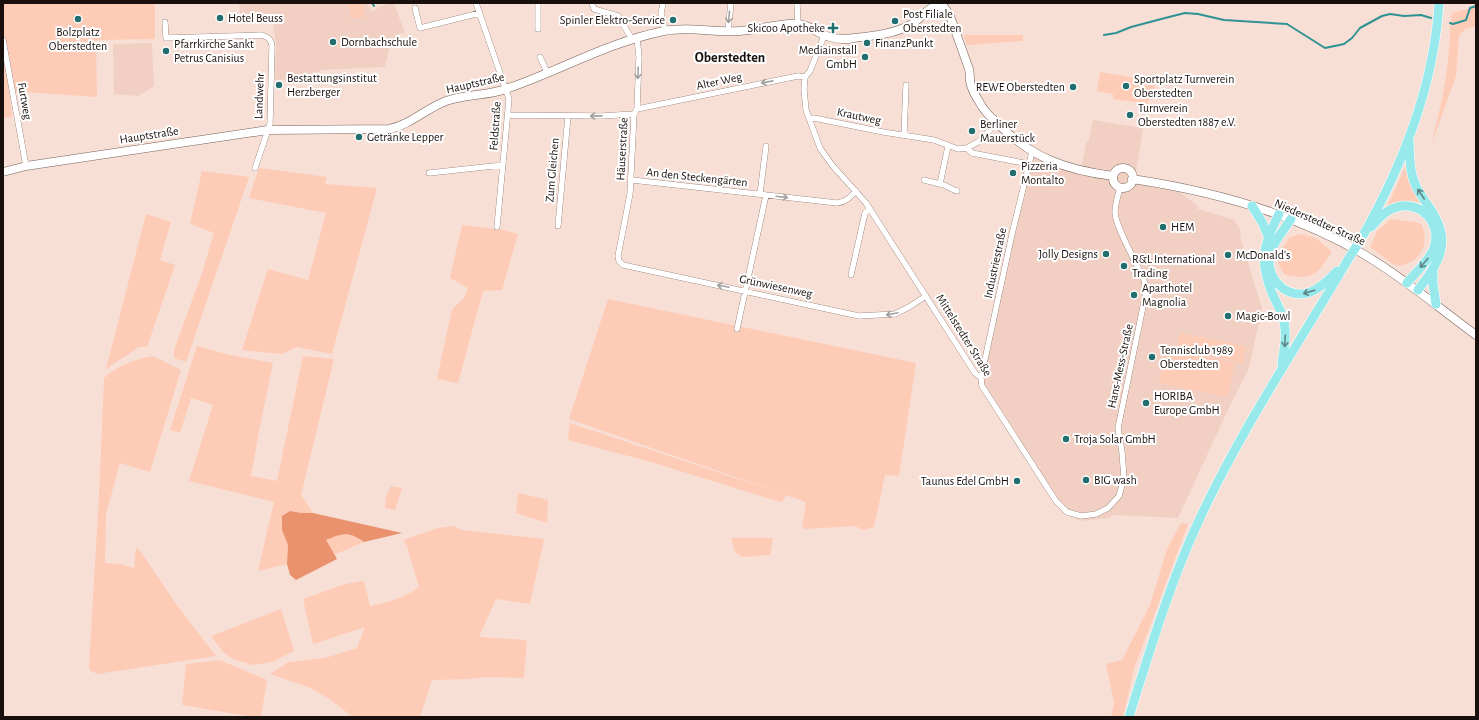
<svg xmlns="http://www.w3.org/2000/svg" width="1479" height="720" viewBox="0 0 1479 720" font-family="'Alegreya Sans',sans-serif">
	<rect width="100%" height="100%" fill="#f8dfd5"/>
	<!-- built -->
	<path fill="#f1d0c3" d="M239,3h128l4,8 5,-1 3,-4 15,-3 11,30 -7,1 -1,6 -6,1 -6,26 -65,3v10h-45l1,-36 -4,-27 -31,4z
		M152,43l2,43 -16,10 -24,-2 -1,-50z
		M1093,120l50,8 -9,56 44,7 19,14 1,4 36,11 6,9 1,11 21,68 -13,60 -16,31 -55,119 -65,-3 -4,3 -29,3 -13,-9 -8,-6 -77,-120v-13l50,-221 49,19 5,-29 3,-2z"/>
	<!-- green -->
	<path fill="#fecbb7" d="M3,3h152v36l-59,1 1,57 -88,-6 3,26 -9,1z
		M349,3h13l3,14 -14,2z
		M1476,7v19l-11,3 -6,7 -3,40 -24,67c7,-31 15,-62 17,-94 2,-13 0,-23 3,-36z
		M964,35h59v6l-56,4z
		M1100,72l56,9 -4,19 -3,-1 -1,5 -35,-5v-5l-16,-3z
		M1410,156l1,16 17,34c-17,-8 -25,-6 -41,1z
		M259,168l68,9 -2,7 52,4 -45,166 -35,-7 -15,7 -40,-4 26,-81 40,11 18,-67 -77,-15z
		M202,171l47,6 -63,185 -12,-4v-8l28,-77 12,-40 -24,-9z
		M146,214l25,8 -11,38 15,5 -28,82h-8l-33,22z
		M1391,219l24,3 6,2c4,7 5,17 2,24 -4,10 -17,20 -28,17 -5,-2 -20,-15 -25,-18l7,-16z
		M462,225l42,5 14,4 -16,56 -19,1 -25,92 -21,-4 15,-70 12,-11 4,-10 -18,-10z
		M1301,234l15,4 16,14c-16,23 -17,28 -47,23 -13,-18 -6,-21 5,-38z
		M608,299l308,64 -17,113 -14,-1 -11,52 -11,3 -8,-4 -50,3 -3,-1 4,-26 -237,-83z
		M1180,333l66,13 -3,17 -67,-14z
		M197,346l33,9 43,8 -13,63 -9,50 26,5 26,-125 31,3 -33,136 12,18h-12l-11,-2 -8,19 6,15 -1,19 -29,7 16,-69 -85,-21 24,-76 -22,-7 -11,35 -10,-3z
		M1166,349l69,14 -8,34 -68,-14z
		M153,356l28,14 -31,102 -30,-9 -14,51 -1,49 15,1 14,4 2,-21 5,5 35,52 40,52 -119,18 -7,-4 -1,-4 10,-170 5,-118c13,-12 31,-19 49,-22z
		M570,423l216,72 -4,7h-2l-129,-40 -83,-22z
		M391,486l11,2 -7,22 -10,-2 1,-11z
		M518,493l30,7 -1,23 -31,-10z
		M1181,523l7,1 -54,145 -11,48h-12l3,-14 -8,-39 16,-4 28,-55 17,-56z
		M453,526l9,4 82,9 -14,65 -34,-5 -17,38 48,3 -3,38 -38,-1 -17,2 -37,1 -12,37h-67l-25,-19 -20,-11 -38,-13 19,-12 36,-4 32,-10 8,-21 -52,17 -10,-45 42,-15 19,-3 6,25c18,-4 35,-8 49,-19l-12,-41 -4,-6 35,-12z
		M342,533l14,3 8,6 -30,13 -9,-15z
		M731,538h42l-3,17 -28,2 -7,-5z
		M281,609l13,42 -22,11 -20,3 -19,-6 -10,-7 -12,-16z
		M220,660l47,20 -6,37h-7l-72,-12 4,-41z"/>
	<!-- forest -->
	<path fill="#ea916d" d="M290,511l11,2h12l89,20 -38,9c-15,-11 -22,-9 -38,-2l11,19 -41,21 -6,-5 -3,-11 1,-19 -6,-15v-14z"/>
	<g fill="none" stroke-linecap="round" stroke-linejoin="round">
		<!-- stream -->
		<path stroke="#2f9293" stroke-width="2" d="M372,3l2,3
			M1450,23l3,1 13,-4 4,-12 6,-2
			M1104,35l12,-2 15,-6 38,-10 16,-4 13,1 26,6 63,4 38,24 19,-4 8,-6 8,-10 22,-12 8,-2 14,2 17,-1 10,3"/>
		<defs>
			<path id="street" d="M476,3l33,96 -12,128
				M538,3v26
				M592,3l2,6 24,7 14,23
				M663,3l-2,11 4,16
				M797,3l1,21
				M415,8l5,20 60,-15
				M165,22l1,16 96,-3c6,2 9,4 10,11l-2,78 -15,44
				M728,31l3,-28
				M824,36l-14,35 -5,6 -1,12 2,21 14,38 12,17 34,38 109,170 6,5 1,8 74,115 11,11 14,4 8,-1 7,-1 12,-6 11,-12 5,-18 -2,-26 -4,-24 27,-131 1,-8 -2,-9c-7,-16 -29,-54 -29,-68 0,-8 3,-16 5,-24
				M637,38l2,19 -2,52 -3,5 -4,80 -12,62 1,5 4,4 236,51 36,-2 14,-7 17,-11
				M3,40l23,126
				M540,57l7,15
				M637,109l161,-33 7,1
				M508,115l93,1 33,-2
				M809,119l5,-1 69,14 51,8 24,9 9,-1 5,5 57,11
				M904,135l2,-50
				M967,148l11,-6 19,-19
				M429,173l74,-8
				M632,180l205,23c9,-1 13,-6 19,-12
				M924,180l16,4 8,-38
				M940,184c7,1 10,5 17,7
				M760,194l6,-48
				M558,226l10,-110
				M851,275l14,-62 5,-4
				M737,329l29,-134
				M981,378l31,-144 20,-82"/>
			<path id="secondary" d="M1113 178a10 10 0 1 1 20 0a10 10 0 1 1-20 0Z
				M3,172l23,-6 242,-36 121,-1c21,-4 38,-21 57,-28 19,-7 41,-5 60,-12 53,-18 103,-47 158,-58 25,-5 51,2 76,0 18,-1 42,-9 59,-7 7,1 12,4 17,7 12,7 24,10 38,7 18,-2 41,-4 58,-14 10,-6 20,-23 32,-17l6,9 19,53c1,4 1,7 1,12 1,7 6,16 10,22 4,9 11,14 18,21 34,34 68,46 115,52
				M1132,179c81,12 162,34 233,76 40,24 74,53 111,80"/>
			<path id="primary" d="M1409,141c1,15 0,31 7,45 4,10 13,19 18,29 18,30 2,51 -16,75
				M1252,206l10,16 6,14
				M1279,214c-16,31 -20,46 -7,79 4,10 10,18 12,28 3,15 0,28 -2,43
				M1291,219c-7,11 -18,23 -21,35 -5,22 14,45 38,39 12,-4 21,-13 29,-22
				M1371,227c6,-6 12,-15 21,-18 25,-12 51,12 42,39 -5,13 -18,24 -27,35
				M1361,239c41,-72 73,-153 78,-236
				M1433,270v14l3,20
				M1129,717c21,-67 41,-135 71,-199 43,-92 98,-173 149,-260"/>
		</defs>
		<!-- street casing -->
		<use href="#street" stroke="#756057" stroke-width="6"/>
		<!-- secondary casing -->
		<use href="#secondary" stroke="#756057" stroke-width="9"/>
		<!-- primary casing -->
		<use href="#primary" stroke="#fff" stroke-width="10"/>
		<!-- street -->
		<use href="#street" stroke="#fff" stroke-width="5.5"/>
		<!-- secondary -->
		<use href="#secondary" stroke="#fff" stroke-width="8"/>
		<!-- primary -->
		<use href="#primary" stroke="#97e9eb" stroke-width="9"/>
		<defs>
			<path id="primary-bridge" d="M1349,258l12,-19"/>
		</defs>
		<!-- primary-bridge casing -->
		<use href="#primary-bridge" stroke="#fff" stroke-width="10" stroke-linecap="butt"/>
		<!-- primary-bridge -->
		<use href="#primary-bridge" stroke="#97e9eb" stroke-width="9"/>
	</g>
	<!-- one-way arrows -->
	<defs><path id="oneway-shaft" d="M-6 0H5M1.5-3L5.5 0L1.5 3" fill="none" stroke-width="1.6" stroke-linecap="round" stroke-linejoin="round"/></defs>
	<g stroke="#a39f9e">
		<use href="#oneway-shaft" transform="translate(729 17) rotate(95)"/>
		<use href="#oneway-shaft" transform="translate(638 73) rotate(92)"/>
		<use href="#oneway-shaft" transform="translate(767 82) rotate(169)"/>
		<use href="#oneway-shaft" transform="translate(596 116) rotate(179)"/>
		<use href="#oneway-shaft" transform="translate(782 197) rotate(7)"/>
		<use href="#oneway-shaft" transform="translate(723 286) rotate(-168)"/>
		<use href="#oneway-shaft" transform="translate(892 314) rotate(168)"/>
	</g>
	<g stroke="#5e8787">
		<use href="#oneway-shaft" transform="translate(1421 194) rotate(-123)"/>
		<use href="#oneway-shaft" transform="translate(1424 263) rotate(131)"/>
		<use href="#oneway-shaft" transform="translate(1309 292) rotate(164)"/>
		<use href="#oneway-shaft" transform="translate(1285 341) rotate(93)"/>
	</g>
	<!-- markers -->
	<g fill="#226e6f" stroke="#fff" stroke-width="1.5">
		<circle cx="220" cy="18" r="4"/>
		<circle cx="78" cy="19" r="4"/>
		<circle cx="673" cy="20" r="4"/>
		<circle cx="895" cy="21" r="4"/>
		<path d="M831 22h4v4h4v4h-4v4h-4v-4h-4v-4h4z"/>
		<circle cx="333" cy="42" r="4"/>
		<circle cx="867" cy="43" r="4"/>
		<circle cx="166" cy="51" r="4"/>
		<circle cx="865" cy="57" r="4"/>
		<circle cx="279" cy="85" r="4"/>
		<circle cx="1126" cy="86" r="4"/>
		<circle cx="1073" cy="87" r="4"/>
		<circle cx="1130" cy="115" r="4"/>
		<circle cx="972" cy="131" r="4"/>
		<circle cx="359" cy="137" r="4"/>
		<circle cx="1013" cy="173" r="4"/>
		<circle cx="1163" cy="227" r="4"/>
		<circle cx="1106" cy="254" r="4"/>
		<circle cx="1228" cy="255" r="4"/>
		<circle cx="1124" cy="266" r="4"/>
		<circle cx="1134" cy="295" r="4"/>
		<circle cx="1228" cy="316" r="4"/>
		<circle cx="1152" cy="357" r="4"/>
		<circle cx="1146" cy="403" r="4"/>
		<circle cx="1066" cy="439" r="4"/>
		<circle cx="1086" cy="480" r="4"/>
		<circle cx="1017" cy="481" r="4"/>
	</g>
	<g text-anchor="middle" dominant-baseline="central" stroke-width="4" stroke-linejoin="round" paint-order="stroke">
		<!-- poi labels -->
		<g font-size="12" fill="#19100d" stroke="#fff" text-anchor="start">
			<text x="903" y="14">Post Filiale<tspan x="903" dy="14">Oberstedten</tspan></text>
			<text x="228" y="18">Hotel Beuss</text>
			<text x="665" y="20" text-anchor="end">Spinler Elektro-Service</text>
			<text x="825" y="28" text-anchor="end">Skicoo Apotheke</text>
			<text x="78" y="32" text-anchor="middle">Bolzplatz<tspan x="78" dy="14">Oberstedten</tspan></text>
			<text x="341" y="42">Dornbachschule</text>
			<text x="875" y="43">FinanzPunkt</text>
			<text x="174" y="44">Pfarrkirche Sankt<tspan x="174" dy="14">Petrus Canisius</tspan></text>
			<text x="857" y="50" text-anchor="end">Mediainstall<tspan x="857" dy="14">GmbH</tspan></text>
			<text x="287" y="78">Bestattungsinstitut<tspan x="287" dy="14">Herzberger</tspan></text>
			<text x="1134" y="79">Sportplatz Turnverein<tspan x="1134" dy="14">Oberstedten</tspan></text>
			<text x="1065" y="87" text-anchor="end">REWE Oberstedten</text>
			<text x="1138" y="108">Turnverein<tspan x="1138" dy="14">Oberstedten 1887 e.V.</tspan></text>
			<text x="980" y="124">Berliner<tspan x="980" dy="14">Mauerstück</tspan></text>
			<text x="367" y="137">Getränke Lepper</text>
			<text x="1021" y="166">Pizzeria<tspan x="1021" dy="14">Montalto</tspan></text>
			<text x="1171" y="227">HEM</text>
			<text x="1098" y="254" text-anchor="end">Jolly Designs</text>
			<text x="1236" y="255">McDonald's</text>
			<text x="1132" y="259">R&amp;L International<tspan x="1132" dy="14">Trading</tspan></text>
			<text x="1142" y="288">Aparthotel<tspan x="1142" dy="14">Magnolia</tspan></text>
			<text x="1236" y="316">Magic-Bowl</text>
			<text x="1160" y="350">Tennisclub 1989<tspan x="1160" dy="14">Oberstedten</tspan></text>
			<text x="1154" y="396">HORIBA<tspan x="1154" dy="14">Europe GmbH</tspan></text>
			<text x="1074" y="439">Troja Solar GmbH</text>
			<text x="1094" y="480">BIG wash</text>
			<text x="1009" y="481" text-anchor="end">Taunus Edel GmbH</text>
		</g>
		<!-- street labels -->
		<g font-size="12" fill="#19100d" stroke="#fff">
			<text transform="translate(719 81) rotate(-12)">Alter Weg</text>
			<text transform="translate(475 83) rotate(-13)">Hauptstraße</text>
			<text transform="translate(259 96) rotate(-88)">Landwehr</text>
			<text transform="translate(25 101) rotate(80)">Furtweg</text>
			<text transform="translate(859 116) rotate(12)">Krautweg</text>
			<text transform="translate(495 126) rotate(-86)">Feldstraße</text>
			<text transform="translate(149 135) rotate(-9)">Hauptstraße</text>
			<text transform="translate(622 149) rotate(-87)">Häuserstraße</text>
			<text transform="translate(552 170) rotate(-85)">Zum Gleichen</text>
			<text transform="translate(697 177) rotate(6)">An den Steckengärten</text>
			<text transform="translate(1320 222) rotate(24)">Niederstedter Straße</text>
			<text transform="translate(995 263) rotate(-78)">Industriestraße</text>
			<text transform="translate(776 286) rotate(12)">Grünwiesenweg</text>
			<text transform="translate(964 335) rotate(58)">Mittelstedter Straße</text>
			<text transform="translate(1120 366) rotate(-78)">Hans-Mess-Straße</text>
		</g>
		<!-- quarter labels -->
		<g font-size="14" font-weight="bold" fill="#19100d" stroke="#fff">
			<text x="730" y="58">Oberstedten</text>
		</g>
	</g>
	<!-- border -->
	<rect width="1479" height="720" fill="none" stroke="#19100d" stroke-width="8"/>
</svg>
